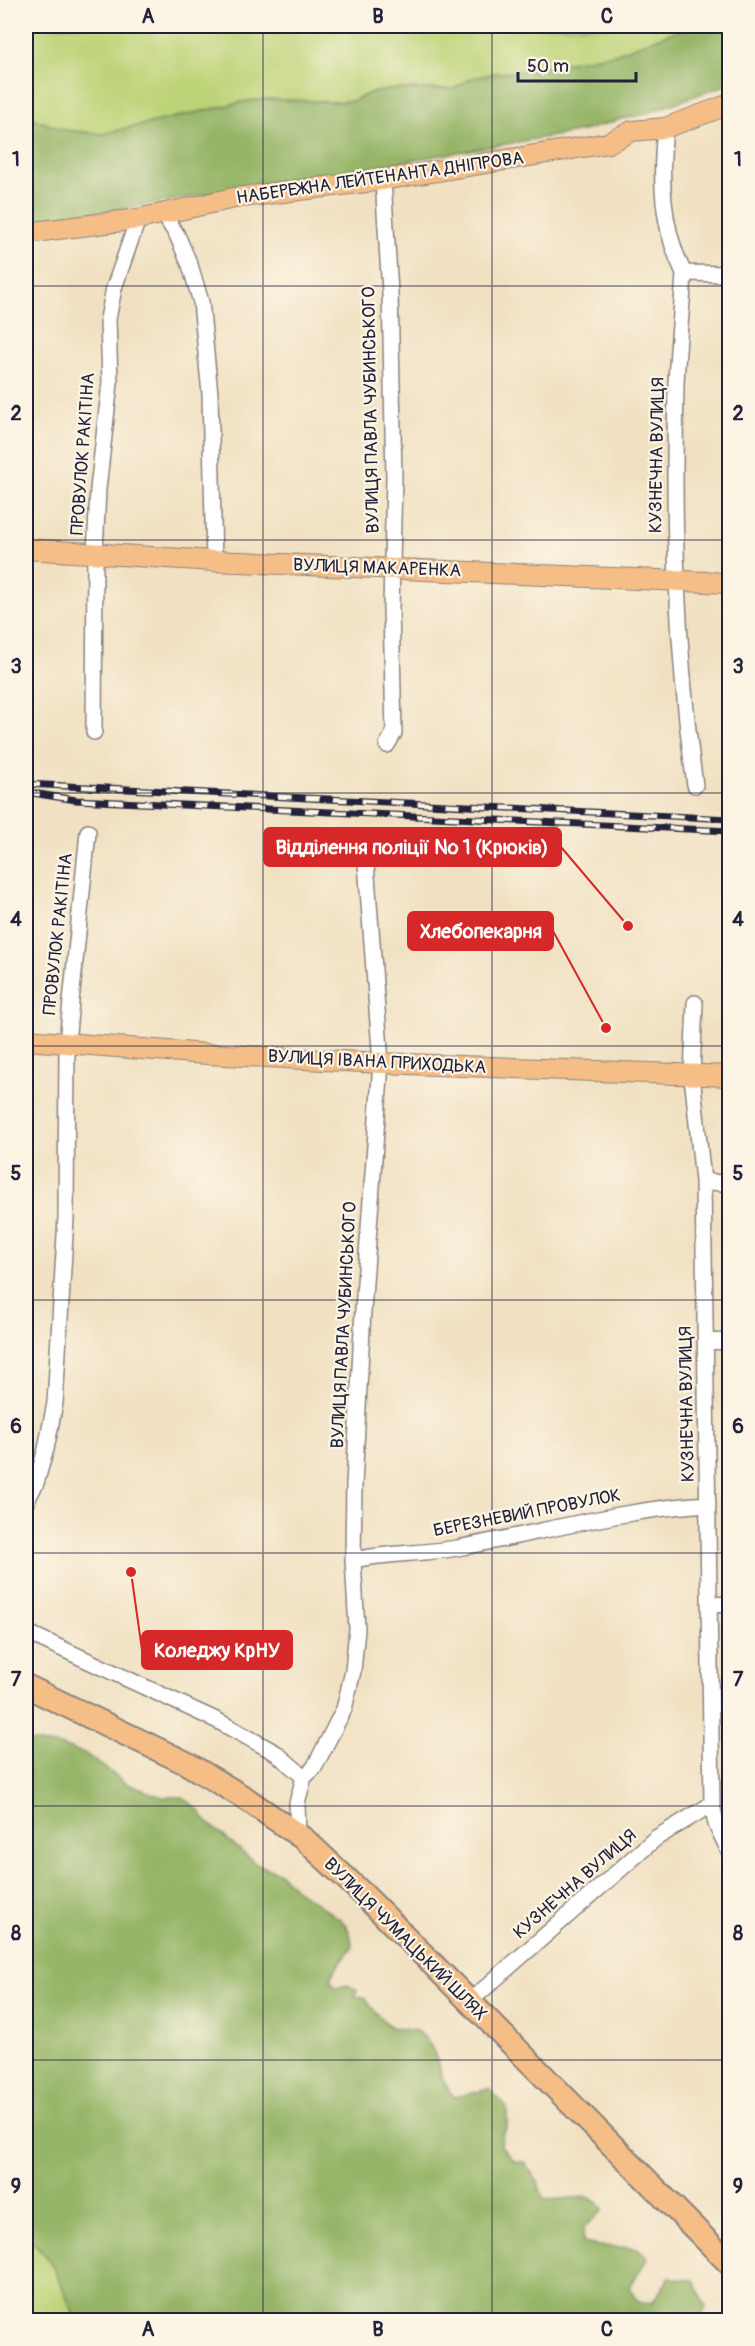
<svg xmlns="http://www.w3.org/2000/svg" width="755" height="2346" viewBox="0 0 755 2346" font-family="Pangolin,sans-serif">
	<rect width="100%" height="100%" fill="#fcf5e5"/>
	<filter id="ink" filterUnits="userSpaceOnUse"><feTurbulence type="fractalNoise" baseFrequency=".0167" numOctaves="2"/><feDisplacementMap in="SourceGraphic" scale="12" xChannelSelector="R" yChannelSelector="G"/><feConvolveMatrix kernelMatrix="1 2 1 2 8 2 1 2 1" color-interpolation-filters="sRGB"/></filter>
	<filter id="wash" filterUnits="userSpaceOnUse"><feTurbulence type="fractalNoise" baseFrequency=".008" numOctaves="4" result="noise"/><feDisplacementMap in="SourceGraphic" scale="24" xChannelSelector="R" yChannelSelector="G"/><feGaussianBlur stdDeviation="1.35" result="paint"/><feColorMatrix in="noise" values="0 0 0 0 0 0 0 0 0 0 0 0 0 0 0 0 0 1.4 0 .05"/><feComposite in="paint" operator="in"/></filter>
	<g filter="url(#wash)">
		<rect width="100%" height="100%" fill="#f1e1c2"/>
		<!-- green -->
		<path fill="#bdd377" stroke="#707a59" stroke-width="1.5" d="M26,26h671l-21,5 -61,23 -101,18 -18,1 -26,6 -16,10h-58l-26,4 -17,8 -18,1 -69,-3 -19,2 -145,33 -38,-4 -28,-10 -10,-9z
			M26,2238c29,15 36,54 51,82h-51z"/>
		<!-- forest -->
		<path fill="#96b568" stroke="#5c6c52" stroke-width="1.5" d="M697,26h32v58l-91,32 -17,3 -38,12 -557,94v-114l10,9 28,10 38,4 145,-33 19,-2 69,3 18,-1 17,-8 26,-4h58l16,-10 26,-6 18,-1 101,-18 61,-23z
			M26,1741l34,5 24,7 43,31 35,13h21l18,15 5,9 50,43 24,9 14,15 46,31 7,8 4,10 1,10 -18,24 -4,9 7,8 10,-3 10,5 -2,7 10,1c7,9 15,22 25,28 11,6 26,0 35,12 15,17 13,42 29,59l36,-8 17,19v18l-5,10 -1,10 13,15 10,1 14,20 6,18 43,-3 11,5 5,7 -20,20v14l14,3 40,2 11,9 -19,31 8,13 15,2 17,-25 25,2 12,27 -6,13h-623c-15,-28 -22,-67 -51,-82z"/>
	</g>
	<g filter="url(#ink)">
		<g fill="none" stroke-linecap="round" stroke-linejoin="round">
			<defs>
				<path id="minor" d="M665,128c-5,50 -4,99 19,145 -2,38 -7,76 -8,113 -3,134 0,267 19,399
					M383,180l7,112 4,185 -3,131 3,125 -7,12
					M164,215l13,20 13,30 11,37 9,92 4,167
					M684,273l46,1
					M94,732l1,-178 3,-65 12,-106 -2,-64 6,-31 24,-69
					M703,1181l27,3
					M706,1341l24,1
					M26,1502l10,-19 10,-34 9,-46 11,-185 1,-176 21,-210
					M353,1560c34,-7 69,-6 104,-12 84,-15 166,-39 251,-44
					M710,1604l20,1
					M26,1632l192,89 58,32 28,24
					M304,1777l10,-9 30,-59 9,-38 4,-42 -4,-69 1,-75 9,-175 18,-247 -15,-200
					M712,1804l4,20 14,29
					M298,1835l-1,-32 7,-26
					M469,2002l187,-164 56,-34 -9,-623 -11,-106 3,-72"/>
				<path id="major" d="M26,233l112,-14 96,-21 149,-18 225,-37 24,-12 33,-3 65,-24
					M26,549l188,12 516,22
					M26,1040l181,14 174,9 349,13"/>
				<path id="highway" d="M26,1686l160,77 59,35 59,41 61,57 365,368"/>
			</defs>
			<!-- minor casing -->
			<use href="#minor" stroke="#8a827e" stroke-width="18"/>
			<!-- major casing -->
			<use href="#major" stroke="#8a827e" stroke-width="22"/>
			<!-- highway casing -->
			<use href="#highway" stroke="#8a827e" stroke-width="26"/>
			<!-- minor -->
			<use href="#minor" stroke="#fff" stroke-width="15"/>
			<!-- major -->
			<use href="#major" stroke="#f6be87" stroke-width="20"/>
			<!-- highway -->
			<use href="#highway" stroke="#f6be87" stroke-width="22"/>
			<defs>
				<path id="rail" d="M26,784l704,35
					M26,792l50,8 654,31"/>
			</defs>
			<!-- rail casing -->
			<use href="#rail" stroke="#22223b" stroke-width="7"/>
			<!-- rail -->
			<use href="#rail" stroke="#fcf5e5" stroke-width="4.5" stroke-dasharray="14" stroke-linecap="butt"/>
		</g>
	</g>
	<!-- grid -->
	<path fill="none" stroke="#22223b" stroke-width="1.5" stroke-opacity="0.55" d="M263,26v2294M492,26v2294M26,286h704M26,540h704M26,793h704M26,1046h704M26,1300h704M26,1553h704M26,1806h704M26,2060h704"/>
	<g text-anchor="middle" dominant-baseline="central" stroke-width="4.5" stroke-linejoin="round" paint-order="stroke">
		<!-- street labels -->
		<g font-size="18" fill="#22223b" stroke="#fcf5e5">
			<text transform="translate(380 178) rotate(-8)">НАБЕРЕЖНА ЛЕЙТЕНАНТА ДНІПРОВА</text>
			<text transform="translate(371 410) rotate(-91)">ВУЛИЦЯ ПАВЛА ЧУБИНСЬКОГО</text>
			<text transform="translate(83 454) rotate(-86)">ПРОВУЛОК РАКІТІНА</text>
			<text transform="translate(657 455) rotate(-89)">КУЗНЕЧНА ВУЛИЦЯ</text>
			<text transform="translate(377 568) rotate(2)">ВУЛИЦЯ МАКАРЕНКА</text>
			<text transform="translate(58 934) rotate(-84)">ПРОВУЛОК РАКІТІНА</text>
			<text transform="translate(377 1062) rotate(3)">ВУЛИЦЯ ІВАНА ПРИХОДЬКА</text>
			<text transform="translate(344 1325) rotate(-87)">ВУЛИЦЯ ПАВЛА ЧУБИНСЬКОГО</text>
			<text transform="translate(687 1404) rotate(-91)">КУЗНЕЧНА ВУЛИЦЯ</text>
			<text transform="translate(527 1513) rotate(-11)">БЕРЕЗНЕВИЙ ПРОВУЛОК</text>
			<text transform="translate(575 1884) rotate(-41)">КУЗНЕЧНА ВУЛИЦЯ</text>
			<text transform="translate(405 1939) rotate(45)">ВУЛИЦЯ ЧУМАЦЬКИЙ ШЛЯХ</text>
		</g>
	</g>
	<!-- callouts -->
	<path fill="none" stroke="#d62828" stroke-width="2" d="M628 926L561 847M606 1028L553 931M131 1572L142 1650"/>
	<g fill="#d62828" stroke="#fcf5e5" stroke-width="2">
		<circle cx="628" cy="926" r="6"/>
		<circle cx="606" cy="1028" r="6"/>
		<circle cx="131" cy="1572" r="6"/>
	</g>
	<g fill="#d62828" stroke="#d62828" stroke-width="2">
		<rect x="264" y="828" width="297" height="38" rx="6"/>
		<rect x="408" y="912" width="145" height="38" rx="6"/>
		<rect x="142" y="1631" width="150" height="38" rx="6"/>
	</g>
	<g font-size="20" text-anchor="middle" font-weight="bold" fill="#fff">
		<text x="412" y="854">Відділення поліції № 1 (Крюків)</text>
		<text x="481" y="938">Хлебопекарня</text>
		<text x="217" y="1657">Коледжу КрНУ</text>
	</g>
	<!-- margin -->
	<rect width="755" height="2346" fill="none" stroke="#fcf5e5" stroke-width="66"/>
	<!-- scale -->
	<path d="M518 72v9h118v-9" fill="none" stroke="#22223b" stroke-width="3"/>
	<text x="527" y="72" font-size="18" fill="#22223b" stroke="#fcf5e5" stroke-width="4.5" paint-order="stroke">50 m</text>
	<rect x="33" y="33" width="689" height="2280" fill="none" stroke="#22223b" stroke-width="2"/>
	<g font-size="20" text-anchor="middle" font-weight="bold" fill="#22223b">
		<text x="148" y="23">A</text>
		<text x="378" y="23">B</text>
		<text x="607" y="23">C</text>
		<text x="16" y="166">1</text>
		<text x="738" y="166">1</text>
		<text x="16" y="420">2</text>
		<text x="738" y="420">2</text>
		<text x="16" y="673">3</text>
		<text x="738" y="673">3</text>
		<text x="16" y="926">4</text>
		<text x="738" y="926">4</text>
		<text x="16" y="1180">5</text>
		<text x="738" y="1180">5</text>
		<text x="16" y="1433">6</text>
		<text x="738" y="1433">6</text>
		<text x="16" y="1686">7</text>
		<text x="738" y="1686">7</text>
		<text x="16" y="1940">8</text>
		<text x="738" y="1940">8</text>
		<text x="16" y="2193">9</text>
		<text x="738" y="2193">9</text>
		<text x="148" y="2336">A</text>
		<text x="378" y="2336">B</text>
		<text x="607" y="2336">C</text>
	</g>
</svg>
